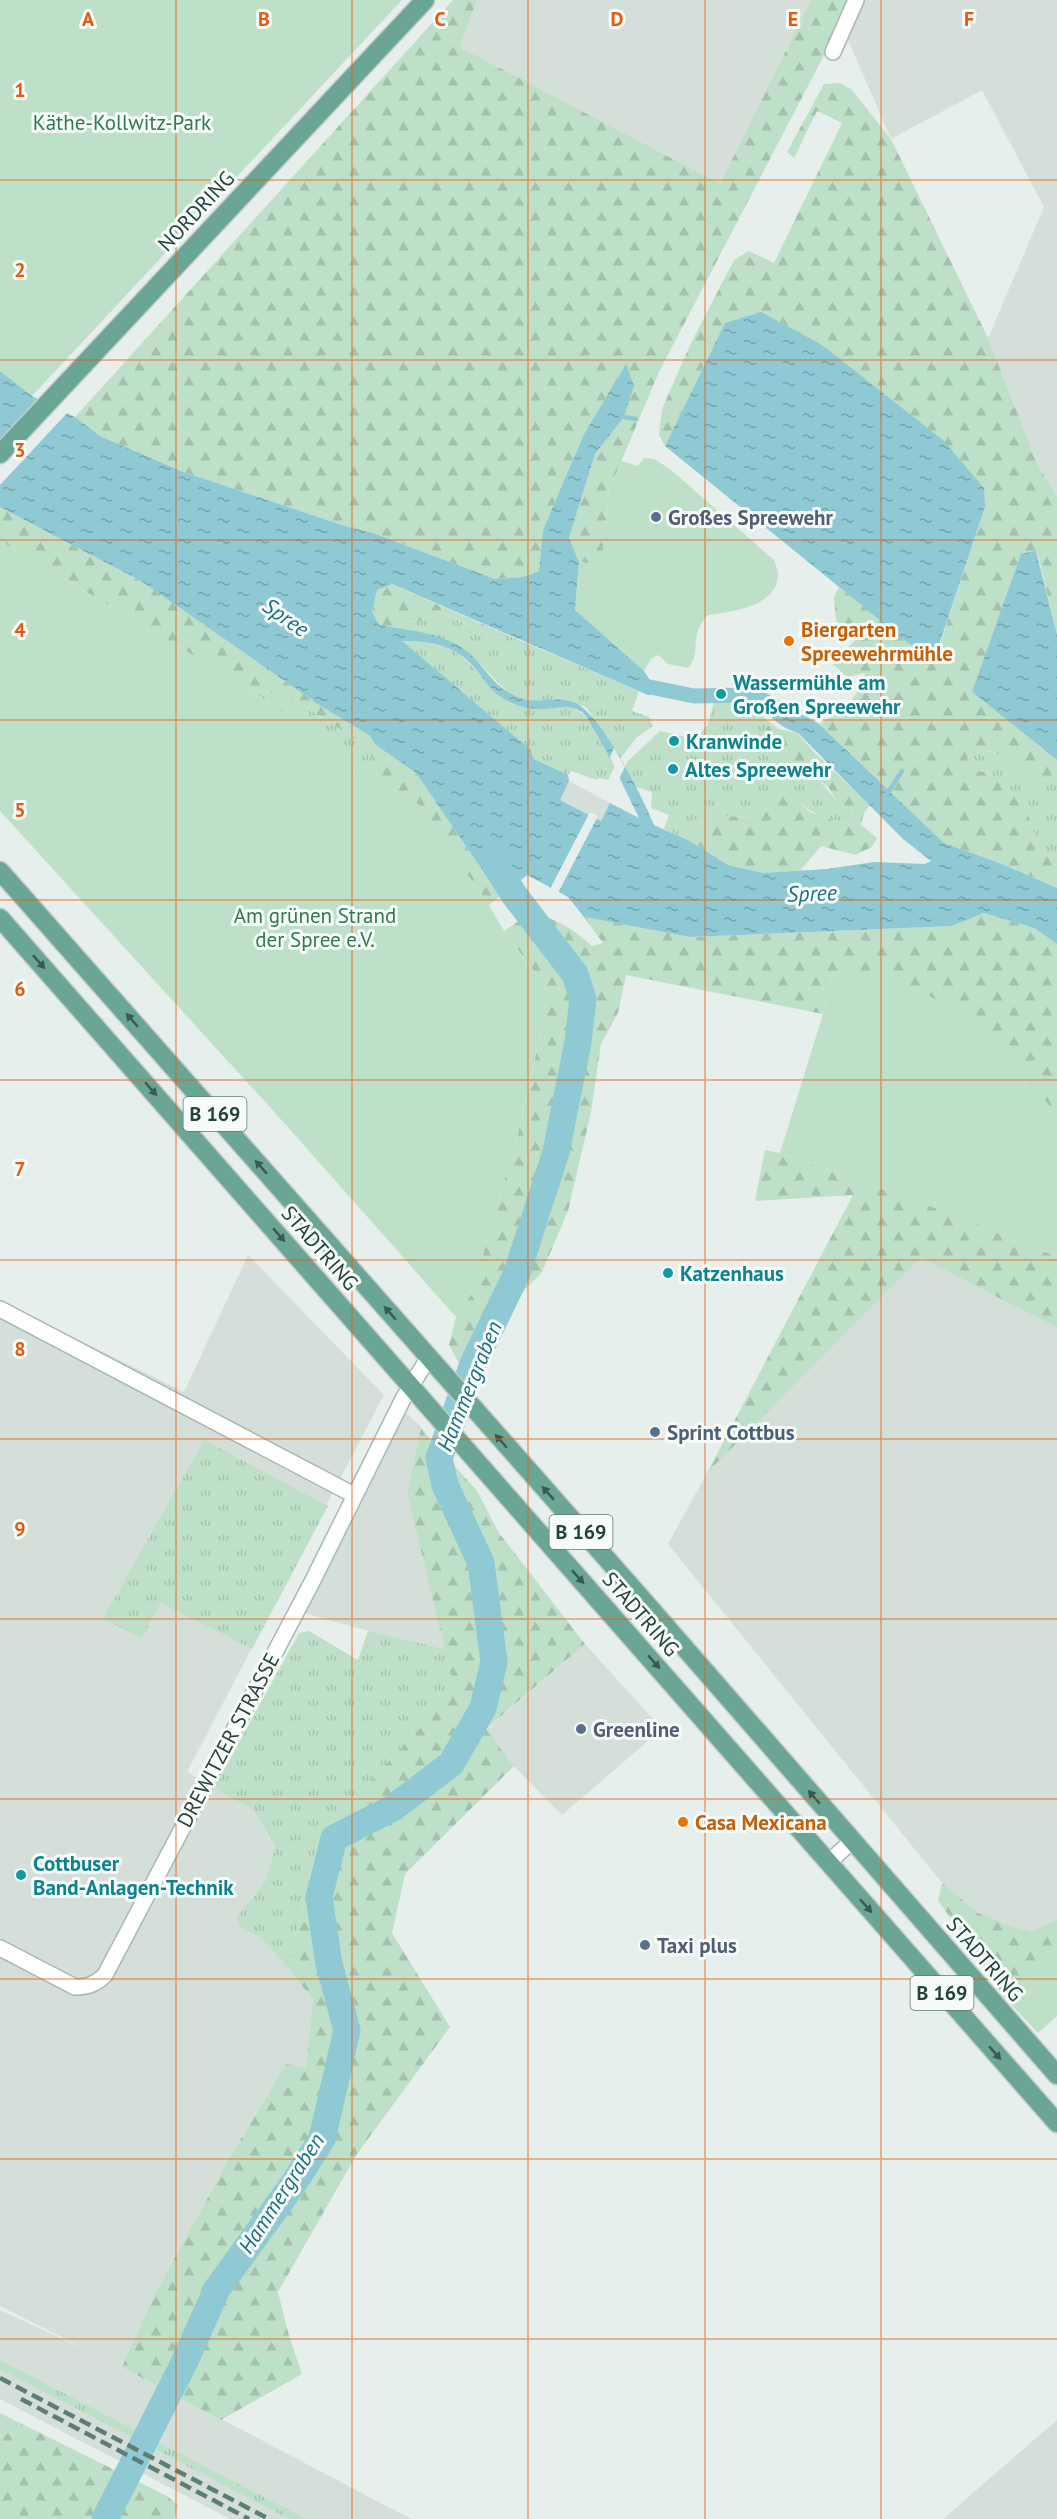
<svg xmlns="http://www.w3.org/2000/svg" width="1057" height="2519" viewBox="0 0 1057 2519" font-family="'PT Sans',sans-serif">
	<defs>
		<pattern id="grass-tufts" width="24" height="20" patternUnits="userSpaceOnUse" patternTransform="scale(1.5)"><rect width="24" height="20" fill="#bfe0c8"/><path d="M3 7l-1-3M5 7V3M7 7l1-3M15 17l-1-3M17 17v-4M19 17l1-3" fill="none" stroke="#a4c1ad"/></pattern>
		<pattern id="forest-firs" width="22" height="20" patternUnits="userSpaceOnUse" patternTransform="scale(1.5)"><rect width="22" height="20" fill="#bfe0c8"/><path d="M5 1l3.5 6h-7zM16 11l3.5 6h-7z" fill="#a4c1ad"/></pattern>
		<pattern id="water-ripples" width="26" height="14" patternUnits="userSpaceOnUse" patternTransform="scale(1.5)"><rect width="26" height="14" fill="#8ec9d4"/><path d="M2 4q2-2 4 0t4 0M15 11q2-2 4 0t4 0" fill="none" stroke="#74a5ad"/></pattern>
	</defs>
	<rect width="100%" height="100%" fill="#e6efeb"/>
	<!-- built -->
	<path fill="#d4dfda" d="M477,0h334l-91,185 -260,-138z
		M863,0h194v496l-19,-31 -50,-127 56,-131 -62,-117 -91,49 -43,-99z
		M569,781l41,22 -9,18 -42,-22z
		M248,1255l136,140 -197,377 66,38 22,38 -9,32 -17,21 -9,26 21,11 28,31 24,31 -7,68 -20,-4 -56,93 -74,135 -1,92 256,135h-181l-230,-120v-89l91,42 -91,-46v-1005l184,91z
		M921,1256l136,72v631l-25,20 -90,-96 -274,-339 39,-71z
		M403,1410l18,17 -14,66 38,156 -77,-18 -67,-19z
		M585,1644l77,85 -100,86 -48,-49 -28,-36z
		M1057,2420v99h-114z"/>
	<!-- grass -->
	<path fill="url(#grass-tufts)" d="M435,610l62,28 6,-5 136,58 -7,20 17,6 4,9 -17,12 -16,21 -33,-51c-22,-13 -45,-1 -68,-10 -17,-8 -25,-20 -38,-33 -24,-24 -51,-31 -83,-36l6,-8 14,1z
		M401,641c25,0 50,3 68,22 17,17 23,32 48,42 20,9 44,-6 63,7 13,8 27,40 35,54l-7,14 -10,-2 -1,2 -26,-9 -3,4 -34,-16 -4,-10z
		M245,686l52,15 72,47 13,38z
		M742,700l29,23 -5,5 20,16 -9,12 26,6c11,15 25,25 35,42l15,6 -4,13c-24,-3 -37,-9 -54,-25l-27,9 -9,9 -44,1 -8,8 -12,-6 -5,22 -26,-12 5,-14 -18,-7 1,-16 -16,-5 -11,-20 3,-6 32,-30 34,8 13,-13 7,-24z
		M978,748l20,6 38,25 21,1v86l-19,-18 -8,-28 -41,-47 -15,-3 -8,-12z
		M204,1440l124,66 -76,143 -91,-46 -19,35 -39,-19z
		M309,1631l49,29 10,-29 77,18 10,42 -136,145 -30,133 -28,-31 -21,-11 -3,-10 29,-37 9,-33 -22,-37 -39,-22 85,-155z
		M0,2360l306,159h-17l-289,-150z
		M0,2413l28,14 -28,9z"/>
	<!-- forest -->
	<path fill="url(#forest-firs)" d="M453,0h24l-17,47 260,137 91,-184h37l-15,38 -174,334 -50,118 -6,60 -10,14 -14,-2 -10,-24 26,-84 29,-37 2,-52 -42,69 -41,96 -4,41 -16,6 -28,2 -122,-46 -28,-7 -164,-55 -81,-35 -25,-19z
		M840,83l11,6 40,50 97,199 50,127 19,31v139l-20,-84 -65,141 85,68v20l-21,-1 -38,-25 -20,-6 -11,10 7,12 14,3 30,22 12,25 8,28 19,18v22l-55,-24 -58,-21 -125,-119c23,-13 39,-24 46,-51l-18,4 -14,-13 23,-25 -20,-18 -2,-24 5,-10 95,75 51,-155 -260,-184 -60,123 -6,-11 3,-26 29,-66 43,-83 15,-9 25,12 68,-140 -25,-12 -23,47 -7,-6 37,-68z
		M0,507l141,74 178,124 50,30 7,10 40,28 84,123 -11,9 -74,-104 -33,-15 -13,-38 -72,-47 -52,-15 -245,-145z
		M391,584l112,49 -6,5 -61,-28 -18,12 -14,-1 -6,8 -19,-4 -7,-13 5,-22z
		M748,698l21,16 -5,3 -22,-17z
		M771,723l8,6 18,4 18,20 55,52 -6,8 -3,12 16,13 -5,9 -17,8 -34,-9 -21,25 -36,2 -36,-8 -38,-24 5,-22 12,6 8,-8 43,-1 10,-9 -5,-8 14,-4 18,3 15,14 25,9 14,2 4,-13 -15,-6 -9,-16 -18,-15 -8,-11 -13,3 -13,-10 9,-11 -17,-7 -3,-9z
		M532,912c28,10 38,14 60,34l11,-3 -19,-26 106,20 262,-11 32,-13 50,15 23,16v172l-59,-73 -165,-71 -10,42 -197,-39 -8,38 -17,31 -10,68 -23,99 -26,61 -24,25 -21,42 -17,46 -23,-25 -8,-15 7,-28 16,-24 46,-160 27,-119 2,-25 -43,-58z
		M765,1150l15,3 170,60 107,44v71l-136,-71 -214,216 146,-278 -98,6z
		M421,1428l56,63 22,42 86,111 -99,85 28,37 -109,108 -13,59 58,94 -93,127 -79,138 11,44 13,38 -81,46 -99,-53 34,-75 74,-135 56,-93 20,4 7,-68 -24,-31 30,-133 136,-145 -48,-198z
		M942,1883l36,30 29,12 24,7 26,-12v39l-52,39 -67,-98z
		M28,2427l139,69 11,9 -4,14h-174v-83z"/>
	<!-- green -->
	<path fill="#bfe0c8" d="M0,0h402l-370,396 -32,-25z
		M644,458l10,1 16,10 104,91c1,4 4,10 4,14 0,33 -47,38 -70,41 -21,23 -5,36 -20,53l-20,-4 -10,-9 -7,4 -7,12 -69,-60 4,-49 14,2 10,-14 6,-60 12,-29 17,5z
		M0,541l245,145 137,100 33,15 74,104 15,26 43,58 -2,25 -27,119 -46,160 -16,24 -170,-192 -286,-314z
		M833,972l58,4 54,28 53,39 54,66 5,7v141l-107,-44 -170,-60 43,-139z
		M1057,1959v57l-19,17 -33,-35z"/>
	<!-- water -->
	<path fill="url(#water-ripples)" fill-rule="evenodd" d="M761,312l61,33 122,96 40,47 1,19 -52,156 -268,-217 60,-123z
		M626,364l8,22 -10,31 -29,37 -26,84 10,24 -4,48 69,61 9,14 18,4 -1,5 -22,1 -256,-111 -15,6 -5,22 7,13c31,6 65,7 90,28 14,12 22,29 39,39 29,17 40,2 65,10 26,7 70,96 81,123l36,16 38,24 36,8 63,-4 47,-7 51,2 6,-3 -28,-22 -105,-106c-26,-8 -28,-22 -50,-35l5,-8 13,3 53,31 125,119 58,21 55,24v56l-23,-16 -50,-15 -32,13 -262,11 -106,-20 -16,-20 -41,-22 -13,11 5,7 -9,7 -6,-7 -4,3 -84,-123 -40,-28 -7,-10 -50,-30 -178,-124 -141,-74v-136l32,25 43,21 25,19 81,35 164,55 28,7 122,46 28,-2 16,-6 4,-41 41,-96zM402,641c25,0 49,3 68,22 13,13 20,30 38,38 9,5 20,8 31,8 15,1 30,-7 44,4 6,6 10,16 15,23 15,27 27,54 41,82l-29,-15 -9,18 -41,-21 9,-19 -1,-6 -34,-16 -4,-10z
		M1036,551l21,84v125l-85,-68 49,-138z"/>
	<!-- pier -->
	<path fill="#e6efeb" d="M40,396l29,15 -69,74v-46z
		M614,748l11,19 -6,12 -9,-22z
		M590,812l8,4 -40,77 -8,-4z"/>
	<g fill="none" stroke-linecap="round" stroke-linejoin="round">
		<!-- stream -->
		<path stroke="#8ec9d4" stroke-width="4.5" d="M624,417l12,2
			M887,794l15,-23"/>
		<!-- canal -->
		<path stroke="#8ec9d4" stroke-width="15" d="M650,687l44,9 55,-1 17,10"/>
		<!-- river -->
		<path stroke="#8ec9d4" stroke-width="27" d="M105,2519l79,-156 33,-74 77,-106 28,-44 25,-109 -18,-66 -10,-67 15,-59 59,-30 58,-44 32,-56 11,-46 -13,-99 -36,-78 -6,-27 34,-94 44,-91 39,-121 22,-110 5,-43 -8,-25 -60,-78 -19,-30"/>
		<defs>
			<path id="minor" d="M833,52l23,-52
				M0,1309l354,186
				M828,1863l24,-22
				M0,1948l75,39c13,0 21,-3 30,-12l206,-391 92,-185 26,-42"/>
			<path id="major" d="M0,454l425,-454
				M0,871l643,729 414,475
				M0,918l1057,1205"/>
		</defs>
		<!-- minor casing -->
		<use href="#minor" stroke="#a8b8b2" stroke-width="18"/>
		<!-- major casing -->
		<use href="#major" stroke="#c2cac8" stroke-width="21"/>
		<!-- minor -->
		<use href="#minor" stroke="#fff" stroke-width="15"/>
		<!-- major -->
		<use href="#major" stroke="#6aa596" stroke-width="18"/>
		<!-- rail -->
		<path stroke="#5f7d75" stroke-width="4.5" stroke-dasharray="12 6" stroke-linecap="butt" d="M0,2378l269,141
			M21,2399l228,120"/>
	</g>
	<!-- one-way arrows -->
	<defs><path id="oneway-solid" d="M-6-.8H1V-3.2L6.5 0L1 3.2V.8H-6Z" transform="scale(1.5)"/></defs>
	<g fill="#365b51">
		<use href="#oneway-solid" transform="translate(39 962) rotate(48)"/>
		<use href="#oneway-solid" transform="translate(132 1020) rotate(-131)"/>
		<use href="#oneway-solid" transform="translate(151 1089) rotate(49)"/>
		<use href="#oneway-solid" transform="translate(261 1167) rotate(-131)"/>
		<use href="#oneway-solid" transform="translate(279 1235) rotate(49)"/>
		<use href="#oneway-solid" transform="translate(390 1313) rotate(-131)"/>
		<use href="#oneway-solid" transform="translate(501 1441) rotate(-131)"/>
		<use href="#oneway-solid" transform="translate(548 1493) rotate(-131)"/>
		<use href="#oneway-solid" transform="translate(578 1577) rotate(48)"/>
		<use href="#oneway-solid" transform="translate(654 1662) rotate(49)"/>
		<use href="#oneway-solid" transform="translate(814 1797) rotate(-131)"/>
		<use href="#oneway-solid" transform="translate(866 1906) rotate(49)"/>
		<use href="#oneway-solid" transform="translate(995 2053) rotate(49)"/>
	</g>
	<!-- grid -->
	<path fill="none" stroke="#e8590c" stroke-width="1.5" stroke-opacity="0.55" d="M176,0v2519M352,0v2519M528,0v2519M705,0v2519M881,0v2519M0,180h1057M0,360h1057M0,540h1057M0,720h1057M0,900h1057M0,1080h1057M0,1260h1057M0,1439h1057M0,1619h1057M0,1799h1057M0,1979h1057M0,2159h1057M0,2339h1057"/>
	<!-- markers -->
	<g fill="#5c6f8a" stroke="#f7fbf9" stroke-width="2">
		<circle cx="656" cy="517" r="6"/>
		<circle cx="655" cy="1432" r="6"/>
		<circle cx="581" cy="1729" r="6"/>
		<circle cx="645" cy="1945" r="6"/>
	</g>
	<g fill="#e8710a" stroke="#f7fbf9" stroke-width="2">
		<circle cx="789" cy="641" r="6"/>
		<circle cx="683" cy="1822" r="6"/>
	</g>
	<g fill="#0f9aa8" stroke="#f7fbf9" stroke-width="2">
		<circle cx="721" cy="694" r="6"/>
		<circle cx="674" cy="741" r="6"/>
		<circle cx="673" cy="769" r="6"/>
		<circle cx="668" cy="1273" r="6"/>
		<circle cx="21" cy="1875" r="6"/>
	</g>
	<g text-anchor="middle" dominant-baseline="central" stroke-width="6" stroke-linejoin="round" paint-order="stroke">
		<!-- shield labels -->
		<g fill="#f7fbf9" stroke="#637a73" stroke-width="1.5">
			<rect x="183.5" y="1097" width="63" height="34" rx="4.5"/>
			<rect x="549.5" y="1515" width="63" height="34" rx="4.5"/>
			<rect x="910.5" y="1976" width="63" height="34" rx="4.5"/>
		</g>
		<g font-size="20" font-weight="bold" fill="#24423a">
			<text x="215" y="1114">B 169</text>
			<text x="581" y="1532">B 169</text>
			<text x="942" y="1993">B 169</text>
		</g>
		<!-- park labels -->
		<g font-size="21" fill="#2d7a4b" stroke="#f7fbf9">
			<text x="122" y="122">Käthe-Kollwitz-Park</text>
			<text x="315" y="915">Am grünen Strand<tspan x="315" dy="24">der Spree e.V.</tspan></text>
		</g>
		<!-- street labels -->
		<g font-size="21" fill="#24423a" stroke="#f7fbf9">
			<text transform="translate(196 211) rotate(-47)">NORDRING</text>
			<text transform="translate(320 1248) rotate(49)">STADTRING</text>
			<text transform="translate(641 1614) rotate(49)">STADTRING</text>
			<text transform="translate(228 1740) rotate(-62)">DREWITZER STRASSE</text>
			<text transform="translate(985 1959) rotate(49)">STADTRING</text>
		</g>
		<!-- service labels -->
		<g font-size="21" font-weight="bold" fill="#4e5e75" stroke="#f7fbf9" text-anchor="start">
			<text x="668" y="517">Großes Spreewehr</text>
			<text x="667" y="1432">Sprint Cottbus</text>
			<text x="593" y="1729">Greenline</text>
			<text x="657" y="1945">Taxi plus</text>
		</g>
		<!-- food labels -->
		<g font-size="21" font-weight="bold" fill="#c56008" stroke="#f7fbf9" text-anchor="start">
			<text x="801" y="629">Biergarten<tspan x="801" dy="24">Spreewehrmühle</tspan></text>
			<text x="695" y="1822">Casa Mexicana</text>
		</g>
		<!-- culture labels -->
		<g font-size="21" font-weight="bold" fill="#0d838f" stroke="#f7fbf9" text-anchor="start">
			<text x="733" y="682">Wassermühle am<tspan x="733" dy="24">Großen Spreewehr</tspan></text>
			<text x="686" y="741">Kranwinde</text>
			<text x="685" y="769">Altes Spreewehr</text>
			<text x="680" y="1273">Katzenhaus</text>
			<text x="33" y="1863">Cottbuser<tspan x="33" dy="24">Band-Anlagen-Technik</tspan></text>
		</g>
		<!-- water labels -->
		<g font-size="22" font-style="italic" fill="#1c6f80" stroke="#f7fbf9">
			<text transform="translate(286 617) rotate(35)">Spree</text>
			<text transform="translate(812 893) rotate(-2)">Spree</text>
			<text transform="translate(469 1386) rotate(-68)">Hammergraben</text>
			<text transform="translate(281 2193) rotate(-57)">Hammergraben</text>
		</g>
	</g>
	<g font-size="20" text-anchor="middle" font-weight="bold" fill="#e8590c" stroke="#f7fbf9" stroke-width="6" stroke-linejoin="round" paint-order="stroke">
		<text x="88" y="26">A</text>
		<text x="264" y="26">B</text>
		<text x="440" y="26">C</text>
		<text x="617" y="26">D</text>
		<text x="793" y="26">E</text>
		<text x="969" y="26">F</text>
		<text x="20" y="97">1</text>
		<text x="20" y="277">2</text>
		<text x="20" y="457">3</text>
		<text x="20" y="637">4</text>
		<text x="20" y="817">5</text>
		<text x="20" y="996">6</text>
		<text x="20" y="1176">7</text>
		<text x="20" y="1356">8</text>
		<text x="20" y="1536">9</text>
	</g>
</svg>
